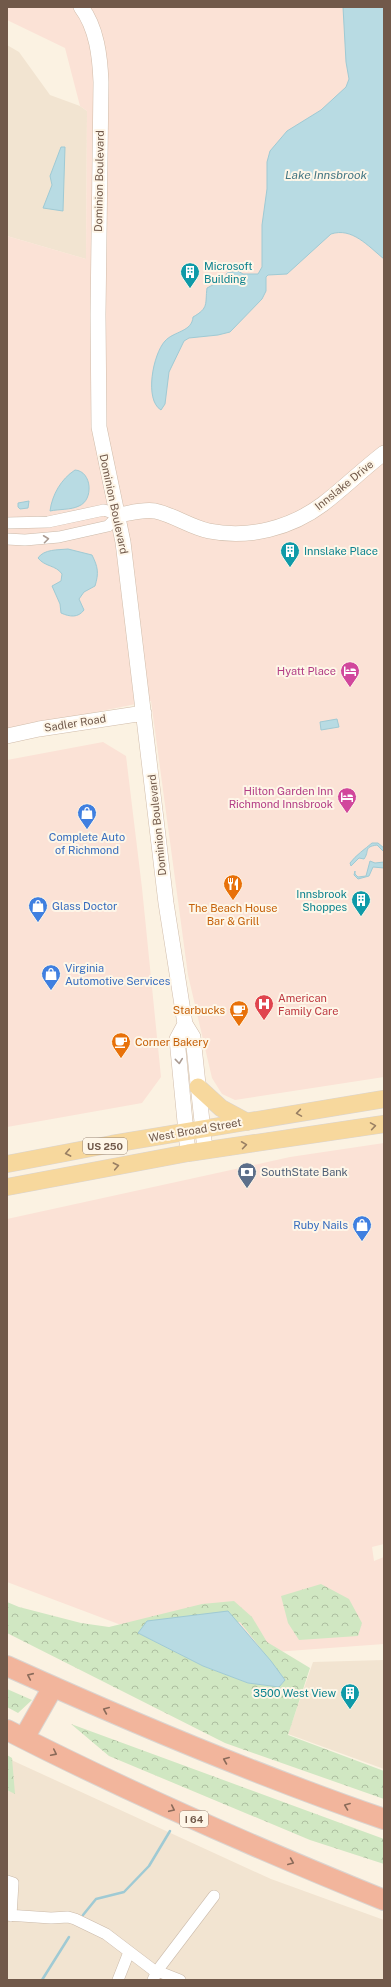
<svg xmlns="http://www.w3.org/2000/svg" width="391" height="1987" viewBox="0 0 391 1987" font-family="'Public Sans',sans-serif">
	<defs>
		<pattern id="forest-crowns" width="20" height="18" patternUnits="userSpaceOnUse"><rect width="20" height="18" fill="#d0e7c2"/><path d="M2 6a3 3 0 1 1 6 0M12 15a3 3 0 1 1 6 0" fill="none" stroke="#adbea0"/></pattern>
	</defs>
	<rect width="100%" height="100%" fill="#fbf2e2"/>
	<!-- residential -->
	<path fill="#f2e4d1" d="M7,45l12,7 31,43 30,11 7,5 -1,148 -79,-23z
		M384,1660v109l-96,-35 25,-72z
		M7,1758l264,121 113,41v60h-377z"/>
	<!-- commercial -->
	<path fill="#fbe2d6" d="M7,7h377v1070l-149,23 -13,-6 -10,-16 -24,-103 -37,-274 -144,29v-494l79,23 1,-148 -7,-5 -15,-58 -58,-28z
		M103,742l23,14 16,132 19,189 -19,26 -135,24v-367z
		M384,1143v401l-12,3 2,14 10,-4v87l-178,13 -199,-75v-363l283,-62z"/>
	<!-- forest -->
	<path fill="url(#forest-crowns)" fill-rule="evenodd" d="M321,1584l28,15 13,24 -4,13 -59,4 -11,-17 -7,-27z
		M234,1601l18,16 15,25 43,26 -22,67 96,36v28l-159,-56 -218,-110v-31l12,5 62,16 28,4 93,-23zM240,1622l45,58 -6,7 -31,-4 -45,-17 -65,-33z
		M7,1689l25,11 -14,13 -11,-6z
		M71,1724l313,115v25l-74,-24 -201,-84z
		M7,1755l5,3 3,36 -8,-4z"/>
	<!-- water -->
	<path fill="#b8dbe3" stroke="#9fcad4" d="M343,7h41v252c-16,-13 -32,-32 -53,-25l-44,40 -19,1 -2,2v14l-4,8 -32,33 -12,3 -29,3 -5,3 -15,31 -4,32 -4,6c-17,-10 -8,-56 4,-69 9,-10 27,-9 28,-24 16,-9 12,-13 14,-29l17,-9 3,-6 11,-2 5,3h15l4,-7v-42l5,-36v-27l3,-11 17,-20 34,-21 25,-23 3,-8 -3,-17z
		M61,147h4l-2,64 -20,-3 9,-23 -2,-9z
		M75,470c17,1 19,30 4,36 -8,4 -20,3 -29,5 2,-16 11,-32 25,-41z
		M29,501l-1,7 -8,1 -2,-2v-4z
		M68,549l24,6c6,12 7,18 3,31l-11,6 -5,7 5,11c-6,8 -14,7 -23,3l-1,-9 -8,-18 9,-5 1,-7c-6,-9 -17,-7 -24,-16 6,-9 20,-8 30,-9z
		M337,719l2,8 -18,3 -1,-8z
		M372,843h6l6,5v4l-7,-7c-14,2 -7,6 -13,14l-5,-1 -8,8 -1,-3c6,-8 15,-14 22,-20z
		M370,861l5,2 9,-1v6l-11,-1 -4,9 -11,3 -4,-4 1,-4v3l3,3 8,-1z
		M228,1611l43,50 14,19 -6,7 -31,-4 -45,-17 -65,-33 9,-12z"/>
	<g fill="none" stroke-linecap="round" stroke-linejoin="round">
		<!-- stream -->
		<path stroke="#9fcad4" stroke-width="2.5" d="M83,1915l13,-16 28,-7 25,-26 21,-35
			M42,1980l27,-43"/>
		<defs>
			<path id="street" d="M7,523l41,-1 56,-12 15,5 -11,11 -49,11 -34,3 -18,-1
				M7,1881l6,2 -2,33
				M7,1915l44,3 17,-1 7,2 31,15 46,35 28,11
				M118,1980l11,-28
				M153,1980l4,-9 57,-75"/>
			<path id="secondary" d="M81,7c16,21 19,50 20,75l-3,233 1,112 24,115 43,361 19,121 8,13 12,113
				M119,515c12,-2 24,-6 36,-4 19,4 35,16 54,20 40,8 82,-3 114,-27 21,-16 40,-35 61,-51
				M7,736l32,-7 105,-16
				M185,1024l-8,15 11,114"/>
			<path id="primary" d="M198,1087l23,21 26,14
				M7,1164l105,-20 272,-45
				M7,1187l181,-34 196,-29"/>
			<path id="highway" d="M7,1666c124,56 249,109 377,153
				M7,1730c123,63 249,118 377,170
				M24,1738l29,-51"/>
		</defs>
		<!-- street casing -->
		<use href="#street" stroke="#cbbaaa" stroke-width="12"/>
		<!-- secondary casing -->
		<use href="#secondary" stroke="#d0bcaa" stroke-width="16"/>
		<!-- primary casing -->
		<use href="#primary" stroke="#dad4d0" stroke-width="18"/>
		<!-- highway casing -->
		<use href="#highway" stroke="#dad4d0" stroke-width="22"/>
		<!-- street -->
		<use href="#street" stroke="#fff" stroke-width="11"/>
		<!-- secondary -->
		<use href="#secondary" stroke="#fff" stroke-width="15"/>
		<!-- primary -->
		<use href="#primary" stroke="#f7d89d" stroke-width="17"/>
		<!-- highway -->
		<use href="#highway" stroke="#f2b59c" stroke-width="20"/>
	</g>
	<!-- one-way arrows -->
	<defs><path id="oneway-chevron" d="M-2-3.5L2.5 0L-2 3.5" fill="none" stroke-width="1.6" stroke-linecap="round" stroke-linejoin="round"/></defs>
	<g stroke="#aa9b92">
		<use href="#oneway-chevron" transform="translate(46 539) rotate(-7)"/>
		<use href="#oneway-chevron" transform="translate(179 1061) rotate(84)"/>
	</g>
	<g stroke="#997f63">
		<use href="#oneway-chevron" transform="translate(299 1113) rotate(171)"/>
		<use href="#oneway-chevron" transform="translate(373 1126) rotate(-9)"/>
		<use href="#oneway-chevron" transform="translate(244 1145) rotate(-8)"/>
		<use href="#oneway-chevron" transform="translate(68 1153) rotate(169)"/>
		<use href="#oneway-chevron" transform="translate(116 1166) rotate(-11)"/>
	</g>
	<g stroke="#8b6b5a">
		<use href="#oneway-chevron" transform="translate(30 1676) rotate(-156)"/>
		<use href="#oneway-chevron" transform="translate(106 1710) rotate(-157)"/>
		<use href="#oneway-chevron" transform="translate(54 1753) rotate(26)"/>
		<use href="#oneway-chevron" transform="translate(226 1760) rotate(-158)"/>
		<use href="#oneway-chevron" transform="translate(347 1806) rotate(-159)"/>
		<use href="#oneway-chevron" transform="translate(172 1809) rotate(25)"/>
		<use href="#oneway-chevron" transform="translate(291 1862) rotate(23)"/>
	</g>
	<!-- icons -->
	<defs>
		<symbol id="building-pin" viewBox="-11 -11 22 30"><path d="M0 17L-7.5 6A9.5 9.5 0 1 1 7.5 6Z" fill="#0f9aa8" stroke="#fef6e8"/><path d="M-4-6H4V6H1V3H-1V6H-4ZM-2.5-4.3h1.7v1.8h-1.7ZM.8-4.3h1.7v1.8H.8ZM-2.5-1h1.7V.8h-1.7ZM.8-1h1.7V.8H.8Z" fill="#fff"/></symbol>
		<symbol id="hotel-pin" viewBox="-11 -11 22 30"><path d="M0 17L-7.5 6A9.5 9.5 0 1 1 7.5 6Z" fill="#d1479c" stroke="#fef6e8"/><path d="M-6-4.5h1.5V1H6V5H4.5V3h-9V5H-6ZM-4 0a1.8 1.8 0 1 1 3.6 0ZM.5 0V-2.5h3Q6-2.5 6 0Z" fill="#fff"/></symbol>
		<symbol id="shop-pin" viewBox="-11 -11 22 30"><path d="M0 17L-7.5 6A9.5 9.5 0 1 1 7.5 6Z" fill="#3f7fe0" stroke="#fef6e8"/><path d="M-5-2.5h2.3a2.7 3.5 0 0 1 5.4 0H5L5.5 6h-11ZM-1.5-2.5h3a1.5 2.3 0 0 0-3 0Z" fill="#fff"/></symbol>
		<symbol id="restaurant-pin" viewBox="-11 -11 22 30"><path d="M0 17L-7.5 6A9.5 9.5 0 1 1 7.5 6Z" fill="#e8710a" stroke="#fef6e8"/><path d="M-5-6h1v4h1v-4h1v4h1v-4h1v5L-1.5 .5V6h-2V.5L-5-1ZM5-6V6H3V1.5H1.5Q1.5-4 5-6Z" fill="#fff"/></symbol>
		<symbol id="hospital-pin" viewBox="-11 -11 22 30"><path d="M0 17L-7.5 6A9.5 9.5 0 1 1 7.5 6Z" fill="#e0444e" stroke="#fef6e8"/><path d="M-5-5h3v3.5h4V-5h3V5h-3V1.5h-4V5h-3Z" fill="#fff"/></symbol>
		<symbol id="cafe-pin" viewBox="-11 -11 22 30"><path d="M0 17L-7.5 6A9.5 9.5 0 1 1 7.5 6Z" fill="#e8710a" stroke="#fef6e8"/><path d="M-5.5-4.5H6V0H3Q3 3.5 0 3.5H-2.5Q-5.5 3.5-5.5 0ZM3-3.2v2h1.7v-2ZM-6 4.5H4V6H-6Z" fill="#fff"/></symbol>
		<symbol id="bank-pin" viewBox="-11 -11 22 30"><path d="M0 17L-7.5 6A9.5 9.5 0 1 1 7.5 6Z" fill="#5c6f8a" stroke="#fef6e8"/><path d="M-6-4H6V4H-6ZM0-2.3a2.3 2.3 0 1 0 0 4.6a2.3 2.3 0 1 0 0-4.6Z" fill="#fff"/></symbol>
	</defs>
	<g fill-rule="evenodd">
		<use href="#building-pin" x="179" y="261" width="22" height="30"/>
		<use href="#building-pin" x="279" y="540" width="22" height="30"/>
		<use href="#hotel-pin" x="339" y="660" width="22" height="30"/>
		<use href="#hotel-pin" x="336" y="786" width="22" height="30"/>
		<use href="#shop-pin" x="76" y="802" width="22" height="30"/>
		<use href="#restaurant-pin" x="222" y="873" width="22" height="30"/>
		<use href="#building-pin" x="350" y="889" width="22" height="30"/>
		<use href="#shop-pin" x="27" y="895" width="22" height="30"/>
		<use href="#shop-pin" x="40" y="963" width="22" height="30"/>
		<use href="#hospital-pin" x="253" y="993" width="22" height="30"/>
		<use href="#cafe-pin" x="228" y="999" width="22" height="30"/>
		<use href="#cafe-pin" x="110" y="1031" width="22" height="30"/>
		<use href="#bank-pin" x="236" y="1161" width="22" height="30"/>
		<use href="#shop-pin" x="351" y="1214" width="22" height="30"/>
		<use href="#building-pin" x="339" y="1682" width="22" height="30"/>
	</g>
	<g text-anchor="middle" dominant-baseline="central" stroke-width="4" stroke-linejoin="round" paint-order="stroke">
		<!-- shield labels -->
		<g fill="#fef6e8" stroke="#9b8879" stroke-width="1">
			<rect x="83" y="1138" width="44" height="16" rx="3"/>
			<rect x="180" y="1811" width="28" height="16" rx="3"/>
		</g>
		<g font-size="10" font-weight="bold" fill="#71594a">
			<text x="105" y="1146">US 250</text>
			<text x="194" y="1819">I 64</text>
		</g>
		<!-- street labels -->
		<g font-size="11" fill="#71594a" stroke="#fef6e8">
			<text transform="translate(99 181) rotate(-89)">Dominion Boulevard</text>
			<text transform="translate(344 485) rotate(-39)">Innslake Drive</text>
			<text transform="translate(114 504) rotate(78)">Dominion Boulevard</text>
			<text transform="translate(75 723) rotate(-9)">Sadler Road</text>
			<text transform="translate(157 825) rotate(-96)">Dominion Boulevard</text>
			<text transform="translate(195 1130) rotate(-10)">West Broad Street</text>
		</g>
		<!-- culture labels -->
		<g font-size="11" fill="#0d838f" stroke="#fef6e8" text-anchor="start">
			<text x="204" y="266">Microsoft<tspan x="204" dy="13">Building</tspan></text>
			<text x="304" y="551">Innslake Place</text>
			<text x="347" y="894" text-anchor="end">Innsbrook<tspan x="347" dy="13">Shoppes</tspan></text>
			<text x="336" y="1693" text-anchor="end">3500 West View</text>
		</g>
		<!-- hotel labels -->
		<g font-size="11" fill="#b23c85" stroke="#fef6e8" text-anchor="end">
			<text x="336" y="671">Hyatt Place</text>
			<text x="333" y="791">Hilton Garden Inn<tspan x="333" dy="13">Richmond Innsbrook</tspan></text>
		</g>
		<!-- shop labels -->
		<g font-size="11" fill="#366cbe" stroke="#fef6e8" text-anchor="start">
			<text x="87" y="837" text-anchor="middle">Complete Auto<tspan x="87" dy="13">of Richmond</tspan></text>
			<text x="52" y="906">Glass Doctor</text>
			<text x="65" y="968">Virginia<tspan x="65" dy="13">Automotive Services</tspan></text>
			<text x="348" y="1225" text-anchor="end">Ruby Nails</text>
		</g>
		<!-- food labels -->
		<g font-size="11" fill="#c56008" stroke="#fef6e8">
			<text x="233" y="908">The Beach House<tspan x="233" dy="13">Bar &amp; Grill</tspan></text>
			<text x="225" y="1010" text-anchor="end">Starbucks</text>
			<text x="135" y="1042" text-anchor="start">Corner Bakery</text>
		</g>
		<!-- health labels -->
		<g font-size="11" fill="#be3a42" stroke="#fef6e8" text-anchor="start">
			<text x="278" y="998">American<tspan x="278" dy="13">Family Care</tspan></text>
		</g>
		<!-- service labels -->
		<g font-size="11" fill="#4e5e75" stroke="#fef6e8" text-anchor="start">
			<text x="261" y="1172">SouthState Bank</text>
		</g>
		<!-- water labels -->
		<g font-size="12" font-style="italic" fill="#457784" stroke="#fef6e8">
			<text x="326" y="175">Lake Innsbrook</text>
		</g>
	</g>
	<!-- border -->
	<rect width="391" height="1987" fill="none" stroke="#71594a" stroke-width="16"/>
</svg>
